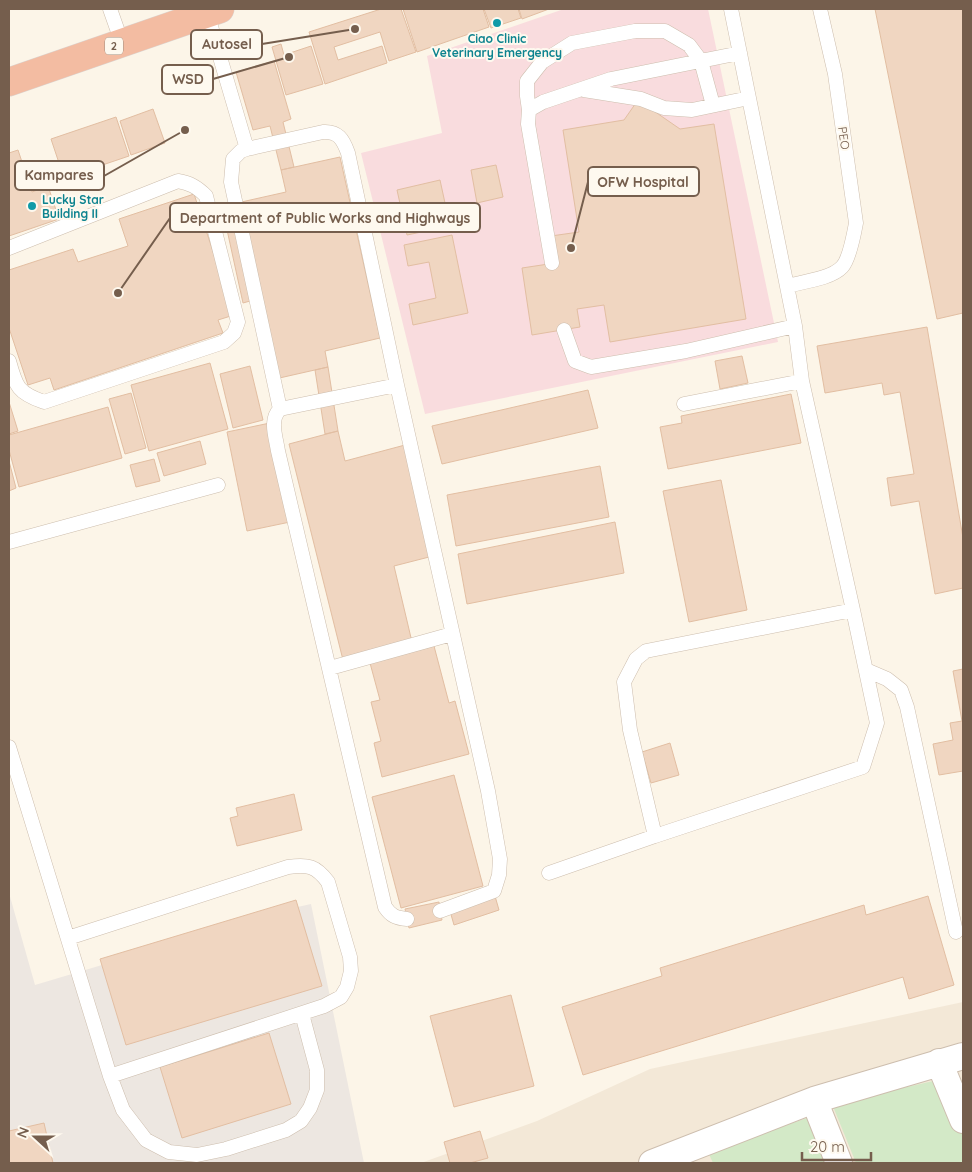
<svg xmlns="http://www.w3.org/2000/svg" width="972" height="1172" viewBox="0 0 972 1172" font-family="Quicksand,sans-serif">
	<rect width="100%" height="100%" fill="#fcf5e8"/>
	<!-- residential -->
	<path fill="#f3e8d7" d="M963,1002v161h-542l116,-42 113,-52z"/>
	<!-- industrial -->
	<path fill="#ede7e1" d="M9,893l26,92 258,-77 18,-4 53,259h-355z"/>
	<!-- medical -->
	<path fill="#f9dcde" d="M564,9h144l70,333 -353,72 -64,-261 81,-20 -15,-77z"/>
	<!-- green -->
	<path fill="#d3e9c7" d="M942,1079l21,54v30h-107l-24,-59z
		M813,1116l18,47h-118l-5,-11z"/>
	<!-- building -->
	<path fill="#f0d6c1" stroke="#e2bea2" d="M381,9h20l15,43 -27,9 -9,-29 -46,15 4,13 44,-14 5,17 -62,21 -16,-52z
		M403,9h80l6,18 -72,25z
		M484,9h34l3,9 -30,10z
		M519,9h30l-27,10z
		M875,9h88v304l-26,6z
		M281,44l3,11 27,-9 12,38 -37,11 -14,-48z
		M274,61l17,58 -8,3 11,45 -13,3 -11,-44 -17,4 -17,-58z
		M638,100l42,29 34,-5 32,195 -136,23 -6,-37 -27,4 3,18 -48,8 -10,-67 33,-5 -4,-27 28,-4 -16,-102 61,-10z
		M153,109l12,34 -34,12 -11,-34z
		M116,117l13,39 -65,22 -13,-39z
		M18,150l14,42 16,-6 11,33 -50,17v-83z
		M340,157l40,181 -55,13 3,16 -53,12 -18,-80 -14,4 -19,-87 6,-2 -2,-9 58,-13 -5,-22z
		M496,165l7,32 -26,6 -6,-33z
		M440,180l10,46 -43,9 -10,-45z
		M194,194l40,121 -16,5 5,13 -169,57 -4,-12 -22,7 -19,-57v-58l64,-21 5,13 50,-16 -9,-27z
		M452,235l16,78 -55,12 -4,-21 27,-6 -7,-36 -21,4 -4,-21z
		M927,327l36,211v50l-28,6 -16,-93 -28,5 -4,-28 27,-4 -14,-82 -16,3 -2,-12 -57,10 -8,-47z
		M742,356l6,27 -28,6 -5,-28z
		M210,363l18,66 -79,22 -18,-66z
		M250,366l13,54 -30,8 -13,-54z
		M328,367l10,64 -13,3 -10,-64z
		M588,390l10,38 -156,36 -10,-38z
		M131,393l15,55 -21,6 -16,-55z
		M791,394l10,49 -133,26 -8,-42 22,-4 -1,-7z
		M9,402l9,29 -9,3z
		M108,407l14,51 -103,29 -10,-37v-15z
		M270,423l20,99 -43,9 -20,-99z
		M338,431l7,30 60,-16 28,111 -39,10 18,76 -69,18 -54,-216z
		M200,441l6,23 -42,12 -7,-23z
		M154,459l6,22 -24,6 -6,-22z
		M9,461l7,27 -7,3z
		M600,466l9,51 -153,29 -9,-51z
		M721,480l26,130 -58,12 -26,-131z
		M615,522l9,51 -157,31 -9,-50z
		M434,646l15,57 6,-2 14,53 -87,23 -8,-34 7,-2 -10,-39 9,-2 -10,-37z
		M963,669v102l-24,4 -6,-31 20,-4 -3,-17 12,-2 -9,-50z
		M670,743l9,32 -28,8 -9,-31z
		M454,775l29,111 -82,22 -29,-111z
		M294,794l8,36 -65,16 -7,-28 8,-2 -2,-8z
		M495,896l4,14 -45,15 -4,-14z
		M928,896l26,89 -45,14 -6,-22 -320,98 -21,-68 100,-31 -2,-8 204,-63 2,10z
		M296,900l26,86 -196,59 -26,-86z
		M439,902l3,18 -33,8 -4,-19z
		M511,995l23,91 -80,21 -24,-91z
		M269,1033l22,71 -109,34 -22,-71z
		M44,1123l9,40h-44v-32z
		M480,1131l8,27 -18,5h-20l-6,-21z"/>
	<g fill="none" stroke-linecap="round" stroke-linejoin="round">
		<defs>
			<path id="lane" d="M110,9l12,34
				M731,9l64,317 7,55 51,229 24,113 -14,44 -208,69 -25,-106 -6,-48 12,-23 10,-8 207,-41
				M207,13l40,136 76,-17c15,-1 20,7 25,21l49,232 91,406 12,68 -1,16 -5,16 -54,20
				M584,90l57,9 23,9 28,2 57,-12
				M529,110l-2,-14v-15l15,-19 30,-19 63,-12h30l24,14 12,16 12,44
				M247,149l-6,2 -8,8 -2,23 49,227
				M9,248l169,-67c12,2 19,6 28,15l32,126 -4,11 -10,9 -180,60c-26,-9 -28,-15 -35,-41
				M552,263l-24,-139 1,-14 14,-8 68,-23 129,-26
				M787,286c14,-4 44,-7 55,-19 7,-7 12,-33 14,-44l-21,-149 -15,-65
				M564,330l11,31 16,6 95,-16 109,-25
				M397,385l-117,24c-11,11 -4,28 -2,42l107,456c6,9 11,11 22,12
				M684,404l118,-23
				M9,542l209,-57
				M330,668l122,-34
				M866,670l21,9 14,11 6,17 49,225
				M9,747l101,329 13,34 23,30 23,12 28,3 29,-6 60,-19 15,-9 9,-13 7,-18v-20l-15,-56
				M549,873l106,-37
				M68,938l220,-71c20,-3 28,-1 40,15l22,75 1,14 -4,16 -6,10 -17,9 -214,70"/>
			<path id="street" d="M939,1062l24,58
				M814,1100l25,63
				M652,1163l162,-63 149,-44"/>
			<path id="highway" d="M9,82l211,-73"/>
		</defs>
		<!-- lane casing -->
		<use href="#lane" stroke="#cdbeae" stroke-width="15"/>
		<!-- street casing -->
		<use href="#street" stroke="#cdbeae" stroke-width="28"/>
		<!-- highway casing -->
		<use href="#highway" stroke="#dbd5d1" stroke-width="29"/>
		<!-- lane -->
		<use href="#lane" stroke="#fff" stroke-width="14"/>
		<!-- street -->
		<use href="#street" stroke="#fff" stroke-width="26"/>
		<!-- highway -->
		<use href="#highway" stroke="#f3bca2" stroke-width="28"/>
	</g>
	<!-- markers -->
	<g fill="#0f9aa8" stroke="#fef9ef" stroke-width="2">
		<circle cx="497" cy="23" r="5"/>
		<circle cx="32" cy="206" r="5"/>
	</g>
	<g text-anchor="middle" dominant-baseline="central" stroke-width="4" stroke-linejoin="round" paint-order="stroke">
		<!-- shield labels -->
		<rect fill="#fef9ef" stroke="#9e8c7e" stroke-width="1" x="105" y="37.5" width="18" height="17" rx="4"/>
		<g font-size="11" font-weight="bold" fill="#755e4d">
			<text x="114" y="46">2</text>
		</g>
		<!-- culture labels -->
		<g font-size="12" font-weight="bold" fill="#0d838f" stroke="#fef9ef">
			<text x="497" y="38">Ciao Clinic<tspan x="497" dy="14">Veterinary Emergency</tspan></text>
			<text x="42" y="199" text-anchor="start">Lucky Star<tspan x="42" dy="14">Building II</tspan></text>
		</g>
		<!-- street labels -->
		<g font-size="12" fill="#755e4d" stroke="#fef9ef">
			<text transform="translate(844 138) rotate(82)">PEO</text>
		</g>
	</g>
	<!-- callouts -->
	<path fill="none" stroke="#755e4d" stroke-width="2" d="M355 29L262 44M289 57L213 79M185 130L104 176M571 248L588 182M118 293L170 218"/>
	<g fill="#755e4d" stroke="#fef9ef" stroke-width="2">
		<circle cx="355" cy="29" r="5"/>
		<circle cx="289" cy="57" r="5"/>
		<circle cx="185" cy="130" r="5"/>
		<circle cx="571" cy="248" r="5"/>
		<circle cx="118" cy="293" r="5"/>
	</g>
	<g fill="#fef9ef" stroke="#755e4d" stroke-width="2">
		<rect x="191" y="30" width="71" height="29" rx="5"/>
		<rect x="162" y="65" width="51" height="29" rx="5"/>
		<rect x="15" y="161" width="89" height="29" rx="5"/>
		<rect x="588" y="167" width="111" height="29" rx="5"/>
		<rect x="170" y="203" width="310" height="29" rx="5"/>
	</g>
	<g font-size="14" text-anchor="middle" font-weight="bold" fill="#755e4d">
		<text x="227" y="49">Autosel</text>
		<text x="188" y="84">WSD</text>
		<text x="59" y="180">Kampares</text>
		<text x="643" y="187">OFW Hospital</text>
		<text x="325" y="223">Department of Public Works and Highways</text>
	</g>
	<!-- border -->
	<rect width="972" height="1172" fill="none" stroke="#755e4d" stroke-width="20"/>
	<!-- north arrow -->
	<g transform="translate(35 1137) rotate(291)" stroke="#fef9ef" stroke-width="4" paint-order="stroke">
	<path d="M0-4L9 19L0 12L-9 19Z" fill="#755e4d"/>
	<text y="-8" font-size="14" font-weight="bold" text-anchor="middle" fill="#755e4d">N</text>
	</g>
	<!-- scale -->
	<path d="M802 1152v8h69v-8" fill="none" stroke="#755e4d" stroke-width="2.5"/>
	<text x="810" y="1152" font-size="15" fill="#755e4d" stroke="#fef9ef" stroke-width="4" paint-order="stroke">20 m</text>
</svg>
